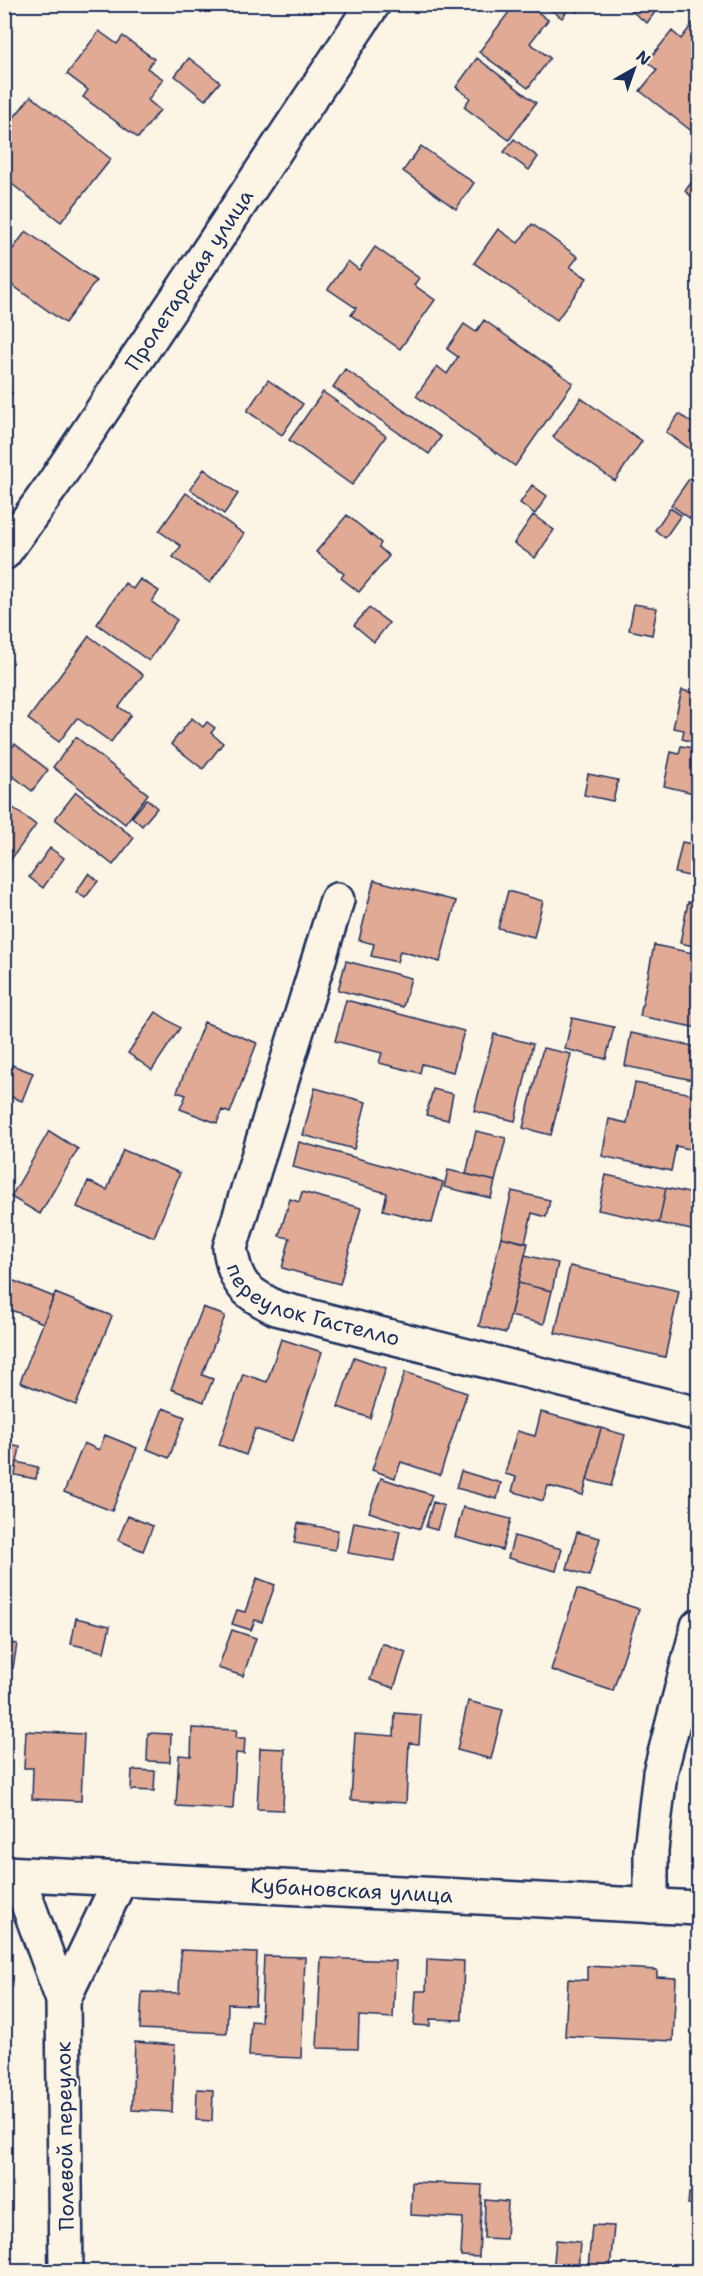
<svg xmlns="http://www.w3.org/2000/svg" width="703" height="2276" viewBox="0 0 703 2276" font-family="'Shantell Sans',sans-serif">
	<rect width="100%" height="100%" fill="#fcf5e5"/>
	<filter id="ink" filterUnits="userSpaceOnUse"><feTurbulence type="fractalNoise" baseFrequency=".0167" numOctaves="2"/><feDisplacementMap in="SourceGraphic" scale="12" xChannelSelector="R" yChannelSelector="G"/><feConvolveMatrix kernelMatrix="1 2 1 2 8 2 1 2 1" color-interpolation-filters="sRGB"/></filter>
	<g filter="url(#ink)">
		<!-- building -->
		<path fill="#e0aa95" stroke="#1b2f5e" stroke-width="1.5" d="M515,4h12l21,16 -18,23 20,15 -22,30 -49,-36z
			M543,4h41l-6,8 -8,-5 -8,11z
			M622,4h39l-14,19z
			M693,23l5,4v109l-58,-45 17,-21 -10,-8 25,-31 9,8z
			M99,31l18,13 6,-8 31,23 -7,9 16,11 -15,21 12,10 -22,28 -55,-41 5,-7 -21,-16z
			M189,58l31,24 -15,18 -30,-24z
			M477,58l59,45 -27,37 -45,-33 6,-9 -14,-11z
			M4,60l7,5 -7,9z
			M31,96l80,63 -50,63 -57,-44v-48z
			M514,139l24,18 -9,13 -25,-18z
			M421,146l53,37 -18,26 -53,-38z
			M698,174v24l-1,3 -12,-10z
			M532,224l46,33 -8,10 17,11 -30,42 -83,-57 24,-34 20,14z
			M26,231l70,50 -31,42 -61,-44v-18z
			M375,247l44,31 -5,7 21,15 -35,49 -49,-34 5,-7 -28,-19 20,-28 11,9z
			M484,320l89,63 -58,83 -99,-70 21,-30 10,8 11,-17 -11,-8 17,-25 12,8z
			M345,369l96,68 -12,17 -96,-67z
			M268,380l35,24 -21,31 -35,-24z
			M4,387l8,6 -8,10z
			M323,392l63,44 -34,49 -63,-45z
			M581,398l61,43 -27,40 -62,-44z
			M679,414l19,13 -1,27 -31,-22z
			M204,469l34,25 -14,20 -34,-25z
			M689,479l9,6v39l-27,-19z
			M532,485l15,11 -12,18 -15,-11z
			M186,493l58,41 -34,49 -37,-26 8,-11 -22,-15z
			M670,508l11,7 -16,23 -10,-8z
			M347,515l34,28 -2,4 10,9 -30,36 -18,-14 3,-4 -28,-22z
			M533,515l21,15 -19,28 -21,-15z
			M140,579l19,12 -7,11 25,18 -28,41 -52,-37 28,-41 8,6z
			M634,604l23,4 -5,27 -23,-5z
			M369,608l20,15 -15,19 -20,-17z
			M89,636l54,39 -24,32 12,8 -20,27 -34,-24 -18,24 -31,-23z
			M682,690l16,4v49l-16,-4 2,-9 -11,-2z
			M192,718l11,9 4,-5 8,6 -4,5 12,10 -20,26 -32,-25z
			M76,737l72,57 -23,30 -72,-57z
			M15,744l33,26 -16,21 -28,-22v-13z
			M681,746l17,3v45l-34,-8 7,-34 8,2z
			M588,774l30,6 -5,21 -29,-6z
			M76,792l58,46 -21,27 -58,-46z
			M147,799l10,9 -15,18 -10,-9z
			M4,801l32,24 -32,44z
			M682,842l16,3v-3v36l-23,-5z
			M50,848l14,10 -21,30 -14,-11z
			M89,873l9,8 -13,17 -9,-6z
			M374,880l82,21 -16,61 -40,-11 -3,11 -26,-6 3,-12 -15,-4z
			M508,891l35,10 -9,36 -36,-9z
			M688,902l10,2v43l-18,-4z
			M654,945l44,9v74l-58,-12z
			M346,961l65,17 -8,29 -65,-17z
			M346,1000l118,31 -11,41 -31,-8 -2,9 -41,-10 3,-10 -47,-12z
			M156,1012l24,16 -28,42 -24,-17z
			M572,1018l42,9 -8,32 -41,-10z
			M204,1022l53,21 -27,70 -8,-3 -5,13 -37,-14 6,-14 -9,-3z
			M631,1033l67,14v34l-73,-15z
			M494,1034l39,10 -18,77 -41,-10z
			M543,1048l28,6 -20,81 -28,-7z
			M4,1062l29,11 -11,28 -18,-7z
			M635,1083l63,12v56l-22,-5 -5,25 -69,-15 7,-37 18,4z
			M315,1088l51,14 -12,47 -51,-14z
			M433,1089l20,5 -5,26 -22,-5z
			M49,1131l29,18 -38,65 -29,-17z
			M476,1131l30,7 -11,43 -29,-7z
			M299,1142l144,40 -11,41 -49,-13 4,-17 -94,-26z
			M123,1150l57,23 -26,64 -77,-30 11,-26 19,9z
			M448,1170l47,11 -4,17 -47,-11z
			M606,1175l60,13 -7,35 -61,-13z
			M666,1188l32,7 -2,36 -37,-8z
			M512,1191l38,9 -4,17 -14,-4 -7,30 -24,-6z
			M302,1192l59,16 -21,76 -58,-16 8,-30 -11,-2 11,-37 9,3z
			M501,1237l27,6 -22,90 -27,-7z
			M525,1255l33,8 -6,28 -34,-8z
			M570,1266l109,25 -14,66 -110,-24z
			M4,1277l50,20 -11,26 -39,-16z
			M518,1283l34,8 -8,33 -34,-8z
			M55,1293l57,23 -36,89 -56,-23z
			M203,1307l22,9 -23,59 11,4 -9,23 -33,-13z
			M281,1339l41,13 -29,89 -38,-12 -9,26 -27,-10 24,-71 24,8z
			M354,1357l32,11 -16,50 -32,-11z
			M405,1372l62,21 -27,82 -39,-13 -6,16 -23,-8z
			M4,1379l7,2 -7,17z
			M163,1408l22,9 -16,41 -22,-9z
			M541,1412l60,16 -18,67 -35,-9 -5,15 -31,-10 4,-14 -11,-3 12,-43 18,5z
			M601,1428l24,7 -14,51 -24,-6z
			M105,1435l32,13 -25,63 -48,-19 20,-49 15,7z
			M4,1444l16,3 -4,21 -12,-2z
			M17,1462l21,5 -2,12 -21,-4z
			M461,1471l40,12 -4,16 -41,-11z
			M381,1478l51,17 -12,34 -51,-17z
			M433,1502l11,4 -7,24 -11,-3z
			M463,1507l48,12 -9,31 -47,-13z
			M128,1516l25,10 -10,25 -25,-11z
			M354,1522l46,9 -6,30 -46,-8z
			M298,1523l40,7 -3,20 -41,-7z
			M577,1532l23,6 -11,38 -22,-7z
			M514,1536l48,13 -6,22 -48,-13z
			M257,1578l18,7 -13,37 -7,-2 -4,10 -19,-6 5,-14 8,2z
			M577,1589l62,20 -26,82 -62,-21z
			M76,1618l34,8 -6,26 -33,-8z
			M232,1630l24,8 -13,38 -25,-8z
			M4,1642l13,2 -4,24 -9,-2z
			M382,1643l24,9 -12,36 -24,-8z
			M468,1701l35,9 -12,49 -34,-9z
			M395,1713l26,2 -2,29 -10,-1 -3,60 -55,-3 4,-67 39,3z
			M192,1728l45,2 -1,8h9l-1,16 -8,-1 -3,56 -57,-3 3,-51 12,1z
			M26,1731l58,3 -3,67 -49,-2 1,-31h-9z
			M148,1733l23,1 -1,28 -23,-1z
			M260,1748l25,1 -2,61 -26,-1z
			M132,1770l23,1 -1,20 -23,-1z
			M181,1950l76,3 -2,52 -27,-1 -1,29 -87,-4 2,-37 37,1z
			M264,1956l41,1 -4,101 -52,-2 2,-35 10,1z
			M321,1958l75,3 -3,57 -34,-2 -1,33 -41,-1z
			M427,1959l37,2 -2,59 -32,-1v7l-16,-1 2,-34h10z
			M587,1966l70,4v7l19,1 -3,63 -108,-5 3,-57 19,1z
			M135,2042l40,3 -3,67 -40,-2z
			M197,2089l16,1 -1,31 -16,-1z
			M695,2148h3v23l-5,-1z
			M412,2182l70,3 -3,72 -18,-1 2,-38 -52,-3z
			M689,2193l9,1v11l-10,-1z
			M485,2200l23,2 -2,37 -22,-1z
			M592,2225l22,1 -4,44 -22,-2z
			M556,2240l24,2 -2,30h-25z
			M364,2265l33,1v6h-33z
			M659,2268l22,2v2h-23z"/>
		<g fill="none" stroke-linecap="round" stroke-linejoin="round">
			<defs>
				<g id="minor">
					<path id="s1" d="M4,553l50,-70 319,-479"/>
					<path id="s2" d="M337,900l-107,348c6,37 14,43 46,60l422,106"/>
					<path id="s3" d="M4,1873l694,35"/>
					<path d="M17,1874l46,126"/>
					<path d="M651,1906v-56l9,-77 38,-147"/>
					<path d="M66,2272l-3,-272 58,-122"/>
				</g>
			</defs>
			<!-- minor casing -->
			<use href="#minor" stroke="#1b2f5e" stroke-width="38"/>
			<!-- minor -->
			<use href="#minor" stroke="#fcf5e5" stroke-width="33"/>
		</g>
	</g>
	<g text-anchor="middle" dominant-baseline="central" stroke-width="4.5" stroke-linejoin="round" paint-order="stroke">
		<!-- street labels -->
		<g font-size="21" fill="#1b2f5e" stroke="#fcf5e5">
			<text stroke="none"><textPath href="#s1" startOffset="330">Пролетарская улица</textPath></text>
			<text stroke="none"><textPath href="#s2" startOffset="476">переулок Гастелло</textPath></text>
			<text stroke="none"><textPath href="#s3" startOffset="348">Кубановская улица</textPath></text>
			<text transform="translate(65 2136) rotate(-91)">Полевой переулок</text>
		</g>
	</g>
	<!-- margin -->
	<rect width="703" height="2276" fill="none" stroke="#fcf5e5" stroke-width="24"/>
	<rect x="12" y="12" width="679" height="2252" fill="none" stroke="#1b2f5e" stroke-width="2" filter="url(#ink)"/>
	<!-- north arrow -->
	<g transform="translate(634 69) rotate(40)" stroke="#fcf5e5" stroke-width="4.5" paint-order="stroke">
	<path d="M0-4.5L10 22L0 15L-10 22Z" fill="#1b2f5e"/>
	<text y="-9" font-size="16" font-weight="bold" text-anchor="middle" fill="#1b2f5e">N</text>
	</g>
</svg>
